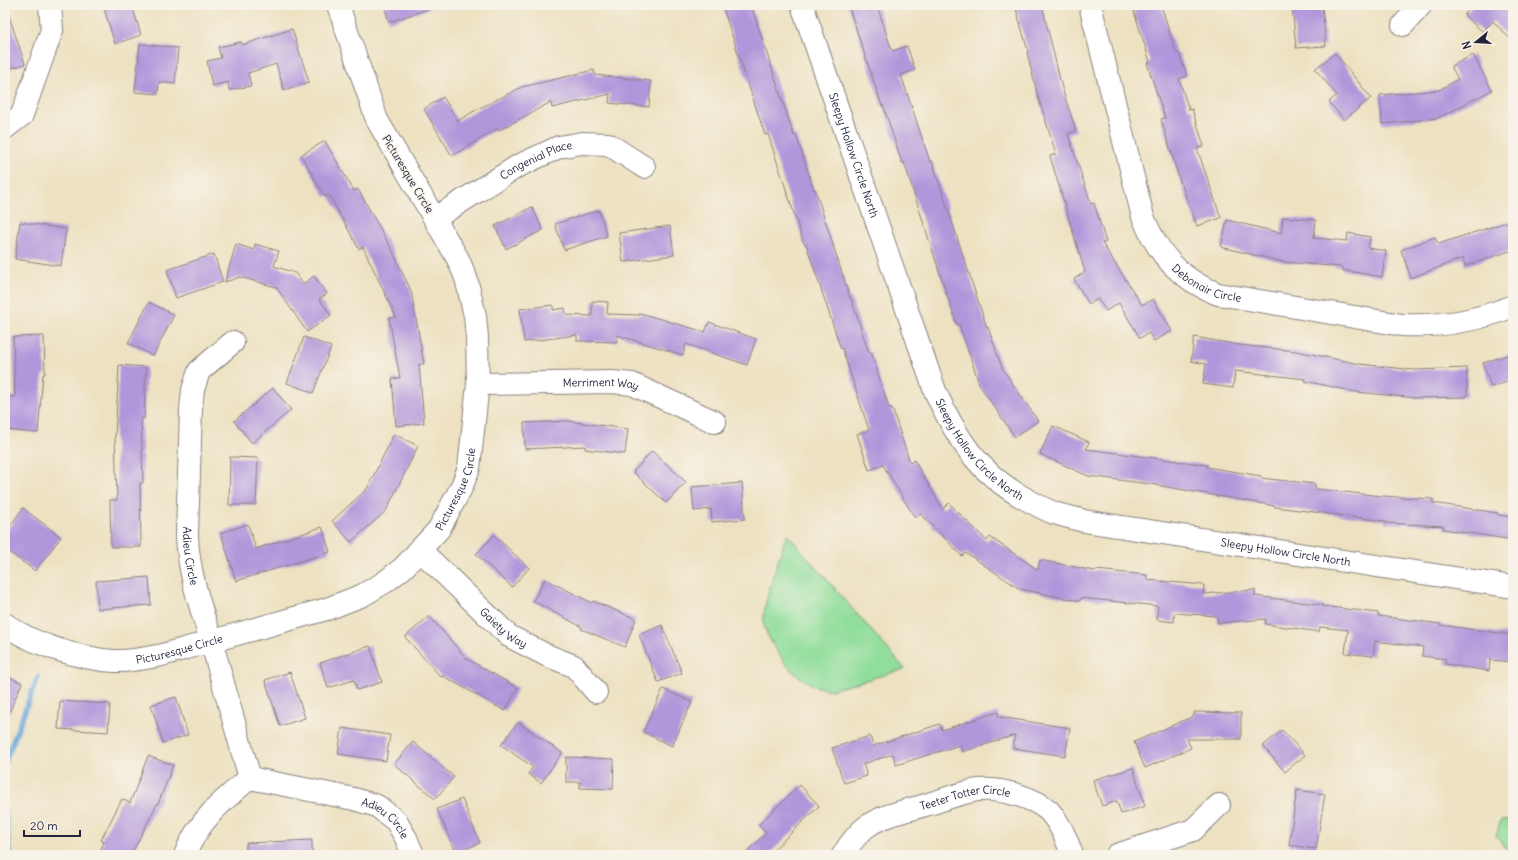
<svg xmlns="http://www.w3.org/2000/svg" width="1518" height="860" viewBox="0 0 1518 860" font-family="Delius,sans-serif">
	<rect width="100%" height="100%" fill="#f7f3e8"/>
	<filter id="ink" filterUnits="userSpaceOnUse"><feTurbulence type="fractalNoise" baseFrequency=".025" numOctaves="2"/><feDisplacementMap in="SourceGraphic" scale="8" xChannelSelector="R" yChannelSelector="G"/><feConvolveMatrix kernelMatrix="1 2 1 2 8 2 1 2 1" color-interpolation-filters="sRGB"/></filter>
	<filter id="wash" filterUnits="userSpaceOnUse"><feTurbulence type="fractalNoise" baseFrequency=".012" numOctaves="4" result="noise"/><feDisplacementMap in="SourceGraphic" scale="16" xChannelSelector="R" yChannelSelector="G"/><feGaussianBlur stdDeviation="0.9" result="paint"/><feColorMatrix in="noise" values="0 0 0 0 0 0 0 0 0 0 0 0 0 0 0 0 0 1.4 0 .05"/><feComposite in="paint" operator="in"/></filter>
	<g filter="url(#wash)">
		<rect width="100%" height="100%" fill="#ede1c1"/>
		<!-- green -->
		<path fill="#91de9b" stroke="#5a806b" d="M787,534l118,135 -74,21c-18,-2 -35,-13 -46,-27 -8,-12 -17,-24 -21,-37 -4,-17 17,-73 23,-92z
			M1513,819v33l-8,-4 -9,-12 5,-16z"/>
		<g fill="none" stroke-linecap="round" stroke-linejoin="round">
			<!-- stream -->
			<path stroke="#69a6db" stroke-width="5.5" d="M5,762l33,-85
				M5,811l4,44"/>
		</g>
		<g id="blocks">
			<!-- building -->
			<path fill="#b096db" d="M103,5h29l9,30 -26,9z
				M384,5h46l1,3 -42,14z
				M722,5h29l43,131 2,-1 18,55 1,-1 35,109h1l18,55 2,-1 18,56h3l18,55 4,-3 29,49 6,-6 38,38 3,-4 48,33 2,-10 55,11 1,-1 51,5v5l57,5 -1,9 52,-4v6l68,9 -1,1 56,7v3l63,8 -1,1 73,10v27l-23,-2 -1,11 -44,-7 1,-5 -24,-3 1,-9 -48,-6 -2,15 -28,-3 3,-23 -28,-3 -1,5 -54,-8 1,-5 -48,4 -1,-7 -43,-3v9l-17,-2 1,-14 -77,-8 -1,3 -60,-12 -54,-36 -4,3 -41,-42 -6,4 -32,-53 -14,5 -12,-36 12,-4 -27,-82 -1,1 -35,-105h-2l-36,-110 -3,1z
				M848,5h29l15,46 15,-5 8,24 -14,5 29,87 2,-1 55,167 1,-1 14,41 36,53 -23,16 -35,-51 -21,-62 -2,1 -18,-54 -35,-109 -2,1 -19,-58 -1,1z
				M1015,5h27l20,83 14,43 -8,3 23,70 3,-1 12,39 -4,1 40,62 11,-6 19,32 -18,10 -5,-8 -9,5 -21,-35 -13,8 -8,-12 -9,5 -15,-25 11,-7 -35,-116 6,-2 -19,-61 -10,-41 1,-1z
				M1132,5h29l15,48h3l8,23 -8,3 10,31 3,-1 12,37 -7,2 24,70 -24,8 -19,-51 -17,-56 4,-1 -18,-55 3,-1z
				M1292,5h30l4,41 -30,2z
				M1473,5h40v37l-20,-21 -10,11 -19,-17z
				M8,13l17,51 -20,6v-56z
				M292,29l17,53 -25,8 -8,-26 -28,9 3,13 -22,4 -1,-8 -16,4 -5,-25 14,-3 -3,-11 23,-5 1,3z
				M140,44l38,4 -3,36 -16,-2 -1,12 -23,-2z
				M1335,53l36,45 -27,22 -15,-18 8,-7 -22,-26z
				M1473,55l19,35 -54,28 -56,6 -2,-29 59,-5 19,-11 -7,-13z
				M594,70l1,5 56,6 -2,26 -40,-4 1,-9 -58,14 -1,-6 -52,28 -1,-2 -46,28 -28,-47 19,-12 15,24 18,-11 46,-23z
				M325,141l29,50 4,-2 34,61 19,41 13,73h-5l5,59 -28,3 -4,-47 8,-1 -11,-60 7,-1 -33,-70 -4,2 -30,-54 -4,2 -24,-42z
				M532,207l11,23 -37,19 -11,-23z
				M599,210l8,26 -43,14 -9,-26z
				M1283,217l33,3 -2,18 33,3 1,-8 22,4 -2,11 18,3 -4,26 -40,-7v-3l-59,-5 -62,-15 6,-27 54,13z
				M1513,220v30l-48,16 -2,-8 -52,20 -10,-28 34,-13 3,7z
				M20,222l46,7 -5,37 -46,-7z
				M670,226l4,29 -51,7 -4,-29z
				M236,244l18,6 1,-6 24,7 -5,15 21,7 8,11 11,-8 13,18 -8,5 12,16 -24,17 -31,-45 -36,-10 -15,5z
				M214,254l9,28 -47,16 -9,-28z
				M592,301l16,1 -1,12 33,1v-2l65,19 4,-10 47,17 -9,26 -61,-21 -3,11 -66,-20v7l-40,-1v-6l-53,7 -4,-33 33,-4v5l12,-2 1,7 26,1z
				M149,302l25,13 -21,41 -25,-13z
				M44,336l1,38h-2l-5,59 -33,-3 3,-34 7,1 -2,-60z
				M304,337l27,10 -18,46 -26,-10z
				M1194,337l45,8 57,6 64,13 54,6 53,-2v29l-51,1 -60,-6 -51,-11 1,-2 -71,-8 -2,17 -30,-4 3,-20 -15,-3z
				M1513,353v27l-22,7 -8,-24z
				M119,365l27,2 -2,52 -3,-1 2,65h-3l1,64h-30l-1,-47h7l-2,-63z
				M273,388l18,22 -39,33 -18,-22z
				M568,421l60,8 -3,25 -40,-5v-3l-60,3 -1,-26z
				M1053,426l36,16 -3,7 122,16 -1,2 54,9 -1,2 55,6v5l67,7 51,3v4l65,10v2l15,2v23l-70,-11 1,-3 -59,-3v-2l-110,-14v-1l-125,-22 -62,-8 -48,-22z
				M394,434l24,12 -32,65 -35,31 -19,-21 35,-32z
				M652,451l34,31 -20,21 -33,-31z
				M230,457l28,1 -2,47h-27z
				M742,483l3,36 -33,3 -1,-13 -17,2 -2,-24z
				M23,508l38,29 -26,34 -30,-22v-16z
				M248,524l8,25 66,-22 8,25 -94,29 -15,-48z
				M494,535l35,33 -17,19 -36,-33z
				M149,577l2,28 -53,4 -2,-28z
				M545,579l47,24 1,-2 43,18 -11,28 -44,-18 1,-2 -49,-26z
				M429,616l38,43 51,29 -13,23 -62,-35 -2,1 -36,-40z
				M662,625l20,48 -24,9 -19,-47z
				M370,646l12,36 -25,8 -3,-10 -26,8 -8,-25z
				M290,672l15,46 -25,8 -15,-46z
				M5,675l17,8 -17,39z
				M663,689l29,13 -20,44 -29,-14z
				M176,697l12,38 -25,8 -12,-38z
				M60,701l50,3 -2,28 -50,-3z
				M998,712l1,5 71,11 -5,28 -52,-8 2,-13 -53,17 -2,-7 -64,20 -3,-11 -30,10 4,12 -23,7 -12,-35 38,-12 3,10 67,-22 2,6z
				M1194,712l47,1v26h-54l4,9 -46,20 -11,-26 60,-26z
				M518,722l44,31 -21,30 -13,-9 5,-7 -32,-22z
				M342,728l48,7 -4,26 -48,-7z
				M1282,730l23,25 -20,17 -22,-26z
				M413,742l41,35 -19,22 -41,-35z
				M148,756l25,9 -15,39h-1l-26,51h-32l5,-13 -3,-2 21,-41 8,4z
				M566,757l48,2 -1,30 -33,-1v-6h-14z
				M1133,768l12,38 -24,8 -4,-13 -15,5 -9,-26z
				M800,785l19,21 -51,49h-25l23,-22 -8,-8z
				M1297,790l28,4 -9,55 -27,-4z
				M462,799l18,44 -24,10 -19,-44z
				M312,840v15h-66v-12z"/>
		</g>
	</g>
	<g filter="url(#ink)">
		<use href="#blocks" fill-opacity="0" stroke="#88827e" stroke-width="1"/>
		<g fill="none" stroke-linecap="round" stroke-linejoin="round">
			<defs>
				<g id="minor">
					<path id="s1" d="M802,5l133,386c21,46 43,82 89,107 9,5 20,11 30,15 10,3 20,5 30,8l429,66"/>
					<path id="s2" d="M1090,5l53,212c15,37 36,62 75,77l184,31c38,2 75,-4 111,-19"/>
					<path d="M1403,25l18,-20"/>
					<path d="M5,128l17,-13 30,-85 -2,-25"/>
					<path id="s3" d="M435,218l83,-52 41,-19 23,-4 26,1 36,23"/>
					<path id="s4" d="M233,342l-34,29 -6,19 -2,19 -4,126c1,37 14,73 25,109 13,45 25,90 38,134"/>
					<path id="s5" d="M478,384l134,-2 20,2 83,38"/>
					<path id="s6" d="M419,549l90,87 37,19 28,11 22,26"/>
					<path id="s7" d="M5,624c26,20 76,35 109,37 16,1 32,-3 48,-6l165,-46 36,-14 22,-13 18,-14 36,-39 22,-41 8,-20 9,-84 -1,-47 -2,-21 -9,-38 -8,-19 -81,-139 -39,-115"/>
					<path id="s8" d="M185,855c12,-33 38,-55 65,-77l104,21 23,7 19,15 10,17 7,17"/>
					<path id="s9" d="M843,855c6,-10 14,-21 23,-28 18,-13 43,-17 63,-23 13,-4 37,-13 50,-14 20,-2 56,7 71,22 11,13 17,27 22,43"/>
					<path d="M1117,855l76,-25 26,-25"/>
				</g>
			</defs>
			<!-- minor casing -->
			<use href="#minor" stroke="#88827e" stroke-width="24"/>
			<!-- minor -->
			<use href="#minor" stroke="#fff" stroke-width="22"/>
		</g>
	</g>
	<g text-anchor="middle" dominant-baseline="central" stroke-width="3" stroke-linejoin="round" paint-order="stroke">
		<!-- street labels -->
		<g font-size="11" fill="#22223b" stroke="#f7f3e8">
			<text stroke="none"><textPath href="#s1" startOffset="159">Sleepy Hollow Circle North</textPath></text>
			<text stroke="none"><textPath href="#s3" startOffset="117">Congenial Place</textPath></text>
			<text transform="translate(408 174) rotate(59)">Picturesque Circle</text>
			<text stroke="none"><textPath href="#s2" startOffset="315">Debonair Circle</textPath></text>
			<text stroke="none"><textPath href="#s5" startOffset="123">Merriment Way</textPath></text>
			<text stroke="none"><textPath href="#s1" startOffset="483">Sleepy Hollow Circle North</textPath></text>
			<text stroke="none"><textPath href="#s7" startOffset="520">Picturesque Circle</textPath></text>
			<text stroke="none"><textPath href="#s1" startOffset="819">Sleepy Hollow Circle North</textPath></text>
			<text stroke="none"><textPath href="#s4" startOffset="231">Adieu Circle</textPath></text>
			<text stroke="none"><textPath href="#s6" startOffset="116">Gaiety Way</textPath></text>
			<text stroke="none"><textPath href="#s7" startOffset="183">Picturesque Circle</textPath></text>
			<text stroke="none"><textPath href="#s9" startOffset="141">Teeter Totter Circle</textPath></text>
			<text stroke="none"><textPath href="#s8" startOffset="246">Adieu Circle</textPath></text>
		</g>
	</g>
	<!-- margin -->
	<rect width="1518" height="860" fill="none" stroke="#f7f3e8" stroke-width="20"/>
	<!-- north arrow -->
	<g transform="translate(1476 42) rotate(252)" stroke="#f7f3e8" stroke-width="3" paint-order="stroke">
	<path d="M0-3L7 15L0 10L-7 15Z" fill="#22223b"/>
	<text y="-6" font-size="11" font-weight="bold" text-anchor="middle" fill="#22223b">N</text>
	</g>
	<!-- scale -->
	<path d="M24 830v6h56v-6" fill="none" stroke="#22223b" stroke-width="2"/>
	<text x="30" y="830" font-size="12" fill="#22223b" stroke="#f7f3e8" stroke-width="3" paint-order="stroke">20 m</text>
</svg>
